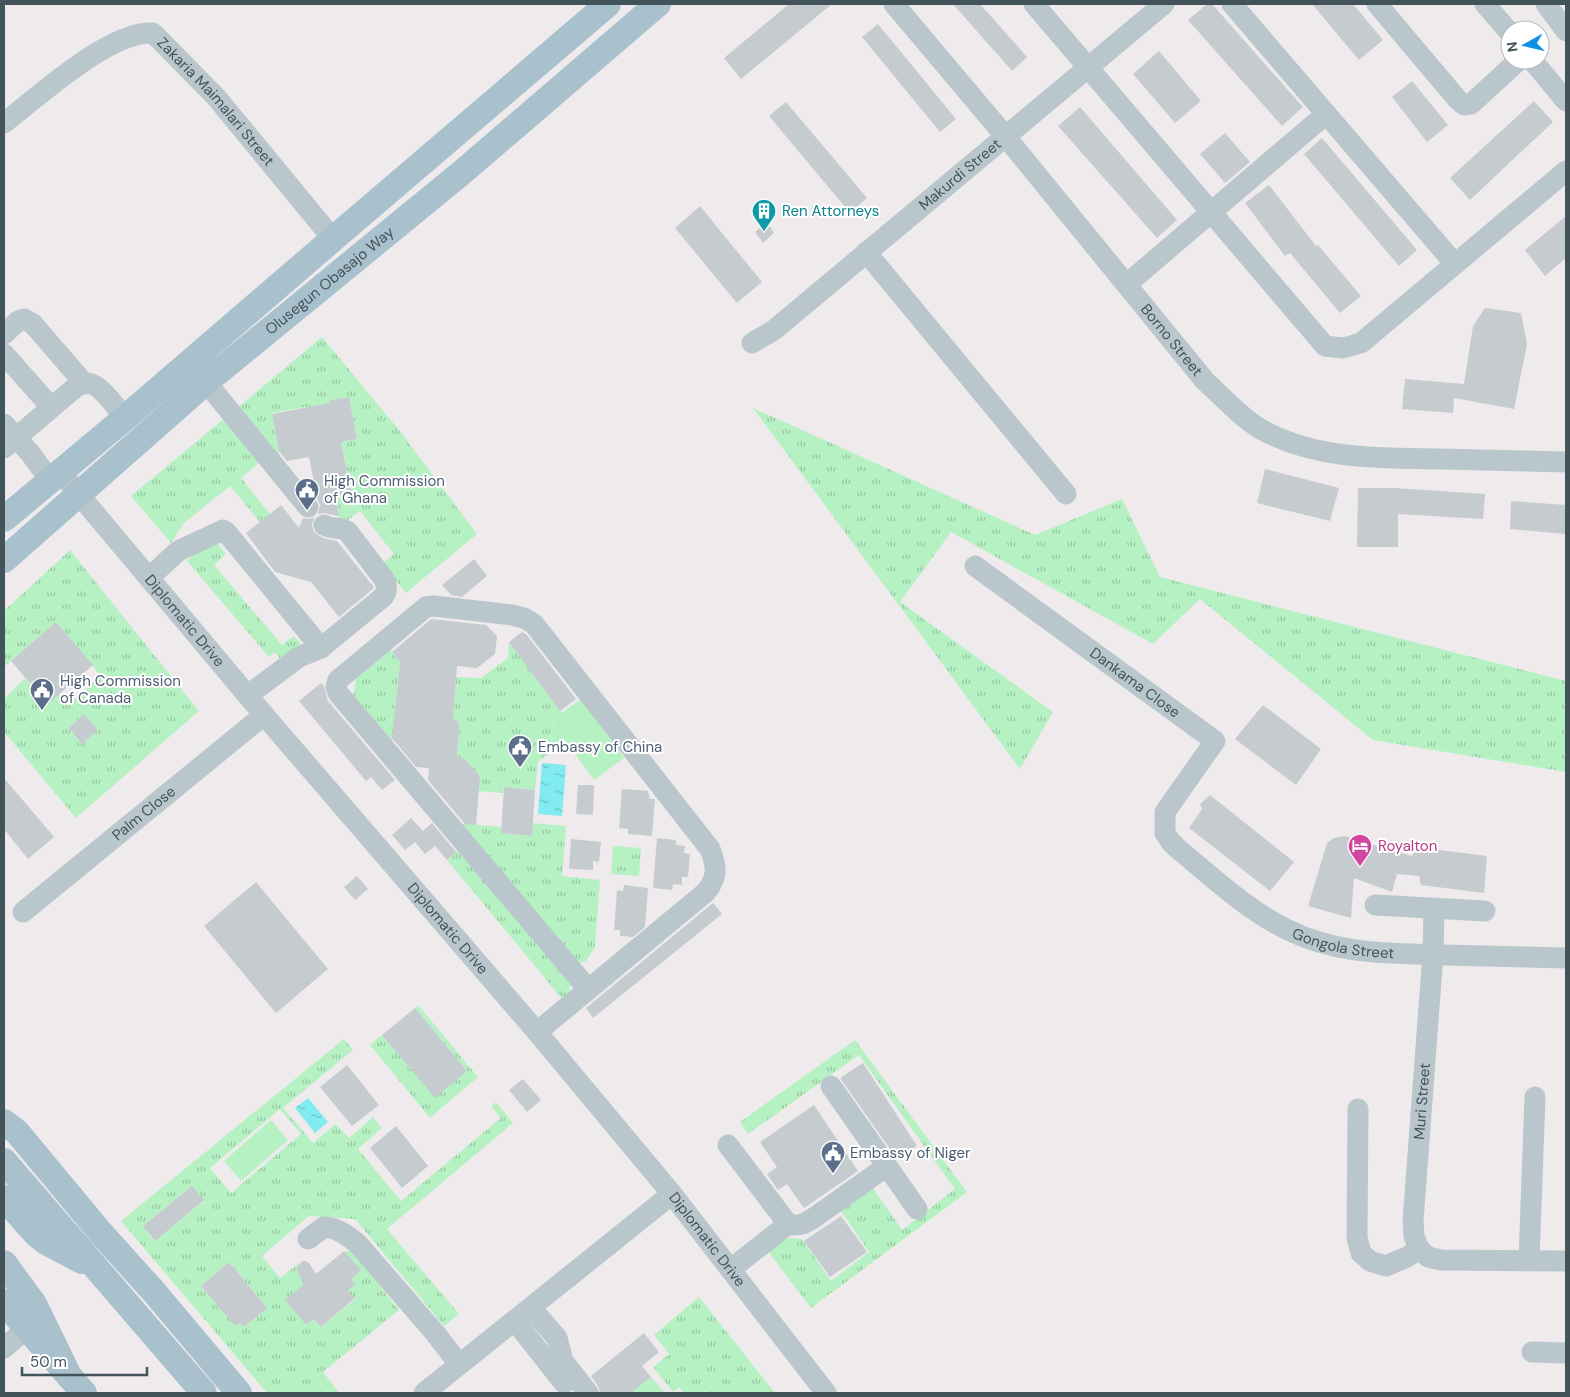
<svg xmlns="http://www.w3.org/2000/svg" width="1570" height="1397" viewBox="0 0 1570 1397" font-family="'DM Sans',sans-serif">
	<defs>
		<pattern id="grass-tufts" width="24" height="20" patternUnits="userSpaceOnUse" patternTransform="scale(1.25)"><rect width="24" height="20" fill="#b6f1c3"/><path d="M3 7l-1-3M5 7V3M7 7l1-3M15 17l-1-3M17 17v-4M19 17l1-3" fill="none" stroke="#96c6a1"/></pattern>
		<pattern id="water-ripples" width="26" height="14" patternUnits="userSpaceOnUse" patternTransform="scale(1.25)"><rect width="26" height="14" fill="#80ebf0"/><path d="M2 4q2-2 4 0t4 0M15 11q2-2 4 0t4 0" fill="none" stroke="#6ac1c5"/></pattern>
	</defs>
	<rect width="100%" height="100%" fill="#efebec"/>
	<!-- grass -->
	<path fill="url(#grass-tufts)" fill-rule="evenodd" d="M322,337l77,93 78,104 -71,59 -24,-29 12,-10 -34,-43 -12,9 -9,-2 -4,-22 16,-4 -9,-47 -28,5 -8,-43 -34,6 9,50 -44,-55zM349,397l8,42 -19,4 -8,-43z
		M753,408l282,127 87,-36 38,78 406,104v91l-193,-32 -173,-141 -47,45 -202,-112 -51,70 153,110 -33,57z
		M226,417l35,44 -20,17 29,36 -10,8 -30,-36 -46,37 -13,20 -40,-47z
		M216,542l10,12 -12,11 68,80 12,-9 7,8 -20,16 -6,-8 -6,5 -82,-96 11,-11z
		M70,550l129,161 -123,107 -72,-86v-33l21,-21 22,26 12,-10 9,11 33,-29 -45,-54 -52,45v-56zM84,714l14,16 -16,14 -13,-16z
		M509,642l53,71 -11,9 14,18 -27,22 -3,28 -31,-3 -1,6 -25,-2 1,-15 -14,-18 -8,-1 2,-31 -1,-5 -5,-3 3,-41 25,1 27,-20z
		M389,648l11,14 -8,82 -39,-48 4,-21z
		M458,823l43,4v6l30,3 2,-13 33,3 -4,50 38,4 -5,67 -9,14 -7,2z
		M613,846l28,2 -2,28 -28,-2z
		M462,847l109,131 -2,17 -6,5 -116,-140z
		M418,1005l60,72 -48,41 -60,-73 12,-10 53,62 32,-26 -52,-63z
		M344,1039l9,11 -70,58 30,35 23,-19 13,14 24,-21 9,11 -24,21 43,52 100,-83 -10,-12 5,-4 17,21 -126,106 72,85 -15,12 -89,-107 -46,-3 -47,40 18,22 19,-15 -2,8 2,3 9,7 -22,19 20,25 8,-6 7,8 34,-28 -7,-9 3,-11 9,-9 -16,-19h8l47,59 -76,62 16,21h-72l-146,-172zM280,1109l21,25 -70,59 -21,-25zM192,1186l12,15 -50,40 -11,-15zM229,1262l38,46 -23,19 -4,-4 -5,3 -8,-10v-9l-5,4 -8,-9 1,-9 -5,4 -9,-11z
		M855,1040l112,152 -156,116 -44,-58c13,-10 18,-14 35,-11l29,42 38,-29 -28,-41 32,-23 29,42 53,-41 -96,-134 -111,79 -8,-12z
		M699,1297l76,96h-91l-5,-6 -6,5 -20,-25 16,-13 -15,-19z
		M651,1377l14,16h-34z"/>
	<!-- green -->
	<path fill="#b6f1c3" d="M581,699l43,59 -30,22 -43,-59z
		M271,1120l17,20 -47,41 -17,-20z"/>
	<!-- water -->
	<path fill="url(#water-ripples)" d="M542,763l24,2 -4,51 -24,-2z
		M308,1098l20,24 -13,11 -20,-25z"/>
	<!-- building -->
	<path fill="#c5cbcf" d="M789,4h43l-91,75 -17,-21z
		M953,4h27l47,53 -15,14z
		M1207,4h5l91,103 -21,19 -94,-106z
		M1312,4h41l30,36 -24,20z
		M878,24l78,95 -16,13 -78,-95z
		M1159,51l42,50 -26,22 -42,-49z
		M1412,81l36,44 -21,17 -35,-45z
		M1534,101l19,21 -83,78 -20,-22z
		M786,102l81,96 -17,15 -81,-97z
		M1080,107l97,113 -20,18 -99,-112z
		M1225,133l25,29 -25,21 -25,-29z
		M1322,138l95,112 -18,16 -95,-112z
		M1269,185l47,61 2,-1 43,51 -21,17 -50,-60 -5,3 -40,-53z
		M700,206l62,76 -25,21 -62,-75z
		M1566,216v42l-21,18 -20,-26z
		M767,222l7,11 -11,10 -8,-11z
		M1485,308l36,5 6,31 -13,65 -60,-11 -1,15 -51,-4 3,-30 59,5 9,-58z
		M349,397l8,42 -16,3 10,50 -16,4 4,20 -15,-3 -6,1 2,-9 -3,-7 -8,-41 -22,4 -8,-10 -7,-37 58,-11v-3z
		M1265,469l74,19 -9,33 -73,-18z
		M1358,488h36l91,6 -2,25 -85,-5v33h-41z
		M1511,501l55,4v29l-56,-5z
		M281,505l18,23 4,-10 7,1 4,-2 -2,8 2,7 9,6 14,3 36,45 1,2 -35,29 -28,-35 -36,-10 -29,-39z
		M474,559l13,17 -25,21 -11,-2 -9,-10z
		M431,619l55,6 11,11 -2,18 -18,14 -20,-2 -4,52 5,3 1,5 -2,31 7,1 16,18 -4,49 -11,-1 -37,-44 1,-12 -13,-1 -24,-29 8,-76 -8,-10z
		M56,622l37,43 -45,39 -37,-43z
		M522,632l4,2 50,65 -16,12 -51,-69z
		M321,683l3,3 4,15 67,79 -13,10 -11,-13 -5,4 -67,-80z
		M1263,705l58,44 -25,36 -61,-46z
		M84,714l14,16 -16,14 -13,-16z
		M4,778l50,59 -26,22 -24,-30z
		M578,785h16l-1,30 -17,-1z
		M504,787l31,3 -3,46 -31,-3z
		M622,789l26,2 2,8h5l-3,37 -24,-2v-5l-9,-1z
		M1210,795l84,67 -24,29 -81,-63 13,-19 -2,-5z
		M411,818l12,13 9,-8 24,29 -9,8 -12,-14 -10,8 -10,-12 -10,8 -13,-15z
		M1344,836l68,20 4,-9 71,9 -3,37 -63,-8 -2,-9 -22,-2 -5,18 -38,-14 -3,40 -43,-12 19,-63 7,-5z
		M657,838l19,2v5l9,1 -1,7 6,1 -2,23h-6v8l-9,-1 -1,6 -19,-2z
		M571,839l30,3 -2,20 -6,-1v9l-24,-1z
		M357,876l11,13 -13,11 -11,-13z
		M256,882l72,87 -52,44 -72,-87z
		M624,885l24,3 -3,39 -12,10 -13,-1v-6h-6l3,-40 6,1z
		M713,903l9,11 -129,104 -7,-10z
		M415,1008l52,63 -32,27 -53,-63z
		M863,1063l54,83 -20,13 -57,-81z
		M347,1065l32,40 -27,21 -32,-39z
		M523,1079l18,21 -14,12 -18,-22z
		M814,1105l44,66 -54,37 -17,-24 -9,6 -11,-16 10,-7 -17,-25z
		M396,1126l32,40 -26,22 -32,-40z
		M192,1186l12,14 -49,41 -12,-15z
		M841,1216l26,36 -37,25 -26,-36z
		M344,1251l17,19 -10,9 4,5 -7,6 7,8 -34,29 -7,-8 -8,6 -21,-25 19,-16 -7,-13v-4l5,-6h4l3,2 7,11z
		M229,1262l38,46 -23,19 -4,-4 -5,3 -34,-40z
		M644,1333l15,19 -17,14 9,11 -20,16h-31l-2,-7 -7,-10z"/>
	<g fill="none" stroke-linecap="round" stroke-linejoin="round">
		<!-- minor -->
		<g stroke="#b9c7cd" stroke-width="21">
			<path id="s1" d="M894,4l112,133 199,244c19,17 38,39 61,51 54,28 116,26 175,27 42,1 83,2 125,3"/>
			<path d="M1034,4l291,342 18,2 18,-5 205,-172"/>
			<path d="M1232,4l223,260"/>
			<path d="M1377,4l81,96 6,5 7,-1 48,-44"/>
			<path d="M1485,4l25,29"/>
			<path d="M1546,4l20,27"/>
			<path d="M1532,60l34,41"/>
			<path id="s2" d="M4,123c34,-26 106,-93 149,-90l63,64 117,142"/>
			<path d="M866,252l200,242"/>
			<path d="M1127,284l199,-170"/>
			<path d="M4,334l14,-13 6,-2 9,5 51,59"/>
			<path id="s3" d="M752,343l22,-13 390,-326"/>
			<path d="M4,354l47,53"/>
			<path d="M206,382l102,125"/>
			<path d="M4,424l26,29 20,27"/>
			<path d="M4,448l73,-62c5,-2 10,-3 15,-2 11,4 26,26 33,34"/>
			<path id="s4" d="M60,472l204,243 273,317 135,162 154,199"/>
			<path id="s5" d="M975,566l240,175 -50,71v21l6,9 6,6c35,29 70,62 111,82 51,25 101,23 156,25 41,1 82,2 122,3"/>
			<path d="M150,577l28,-26 45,-21 4,3 94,115"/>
			<path d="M248,695l51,-38 22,-9 62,-51c5,-6 4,-11 1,-18l-36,-47c-7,-6 -17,-2 -24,-7"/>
			<path d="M1375,905l110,6"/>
			<path id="s6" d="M23,912l241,-197"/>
			<path d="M537,1032l169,-140c12,-15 11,-25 4,-43l-176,-225 -10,-6 -12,-3 -78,-9 -8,1 -88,73 -2,7 2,6 250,296"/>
			<path d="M831,1086l86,123"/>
			<path d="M1358,1109l-1,129 4,15 9,8 16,5 21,-9 12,-8"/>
			<path d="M728,1145l60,79c12,3 18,-1 27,-7l72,-51"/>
			<path d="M308,1239l16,-12c14,1 23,8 34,17l77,89 24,31"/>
			<path id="s7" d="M1419,1249l-5,-13 -1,-15 20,-267 1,-45"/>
			<path d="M1419,1249l9,8 13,3 125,1"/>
			<path d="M1529,1260l6,-163"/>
			<path d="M731,1269l57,-45"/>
			<path d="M531,1308l26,30 6,23 25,32"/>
			<path d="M515,1321l49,62"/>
			<path d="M4,1348l22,-19"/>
			<path d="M1532,1352l34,1"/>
			<path d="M424,1393l248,-199"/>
		</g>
		<!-- major -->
		<g stroke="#a9c1cd" stroke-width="26">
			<path d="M4,519l121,-101 208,-179 275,-235"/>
			<path id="s8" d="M4,560l202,-178 254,-208 198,-170"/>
			<path d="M4,1122l13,10 20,24 63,76 55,61 84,100"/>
			<path d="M4,1161l200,232"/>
			<path d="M4,1198l32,36 10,8 36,19"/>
			<path d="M4,1263l30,41 35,72"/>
			<path d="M4,1302l80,91"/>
		</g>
	</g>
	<!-- icons -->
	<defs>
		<symbol id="building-pin" viewBox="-11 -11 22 30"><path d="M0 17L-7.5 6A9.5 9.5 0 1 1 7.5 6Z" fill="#0f9aa8" stroke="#fff"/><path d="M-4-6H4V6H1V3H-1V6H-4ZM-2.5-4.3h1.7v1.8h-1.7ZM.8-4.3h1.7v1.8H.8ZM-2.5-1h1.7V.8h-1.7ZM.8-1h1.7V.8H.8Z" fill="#fff"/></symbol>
		<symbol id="civic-pin" viewBox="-11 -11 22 30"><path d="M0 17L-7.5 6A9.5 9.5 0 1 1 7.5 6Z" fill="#5c6f8a" stroke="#fff"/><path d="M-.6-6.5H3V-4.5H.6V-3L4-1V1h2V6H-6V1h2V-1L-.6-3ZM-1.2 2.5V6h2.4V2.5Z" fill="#fff"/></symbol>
		<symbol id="hotel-pin" viewBox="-11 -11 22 30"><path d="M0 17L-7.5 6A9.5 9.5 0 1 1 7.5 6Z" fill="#d1479c" stroke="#fff"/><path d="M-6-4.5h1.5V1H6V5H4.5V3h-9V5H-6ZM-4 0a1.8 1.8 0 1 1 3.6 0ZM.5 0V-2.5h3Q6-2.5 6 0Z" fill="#fff"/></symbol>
	</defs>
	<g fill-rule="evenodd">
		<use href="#building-pin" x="750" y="197" width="28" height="38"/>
		<use href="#civic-pin" x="293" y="476" width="28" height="38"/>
		<use href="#civic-pin" x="28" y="676" width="28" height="38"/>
		<use href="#civic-pin" x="506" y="733" width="28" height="38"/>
		<use href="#hotel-pin" x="1346" y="832" width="28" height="38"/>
		<use href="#civic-pin" x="819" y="1139" width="28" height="38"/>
	</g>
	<g text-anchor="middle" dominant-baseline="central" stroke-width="4" stroke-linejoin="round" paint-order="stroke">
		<!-- street labels -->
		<g font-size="15" fill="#43535a" stroke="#fff">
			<text stroke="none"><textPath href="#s2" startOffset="270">Zakaria Maimalari Street</textPath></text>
			<text stroke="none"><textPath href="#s3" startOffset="268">Makurdi Street</textPath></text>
			<text stroke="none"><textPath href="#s8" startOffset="429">Olusegun Obasajo Way</textPath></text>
			<text stroke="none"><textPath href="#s1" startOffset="436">Borno Street</textPath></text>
			<text stroke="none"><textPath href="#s4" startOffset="194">Diplomatic Drive</textPath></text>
			<text stroke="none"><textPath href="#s5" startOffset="198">Dankama Close</textPath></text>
			<text stroke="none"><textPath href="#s6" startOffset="156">Palm Close</textPath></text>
			<text stroke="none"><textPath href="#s4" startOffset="599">Diplomatic Drive</textPath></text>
			<text stroke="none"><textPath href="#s5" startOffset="620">Gongola Street</textPath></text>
			<text stroke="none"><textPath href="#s7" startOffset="149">Muri Street</textPath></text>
			<text stroke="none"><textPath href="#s4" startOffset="1004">Diplomatic Drive</textPath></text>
		</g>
		<!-- culture labels -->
		<g font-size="15" fill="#0d838f" stroke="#fff" text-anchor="start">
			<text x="782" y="211">Ren Attorneys</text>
		</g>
		<!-- service labels -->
		<g font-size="15" fill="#4e5e75" stroke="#fff" text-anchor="start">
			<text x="324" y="481">High Commission<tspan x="324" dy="17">of Ghana</tspan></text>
			<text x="60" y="681">High Commission<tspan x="60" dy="17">of Canada</tspan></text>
			<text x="538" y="747">Embassy of China</text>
			<text x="850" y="1153">Embassy of Niger</text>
		</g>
		<!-- hotel labels -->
		<g font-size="15" fill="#b23c85" stroke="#fff" text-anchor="start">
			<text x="1378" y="846">Royalton</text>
		</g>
	</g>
	<!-- border -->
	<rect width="1570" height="1397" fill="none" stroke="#43535a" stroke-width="10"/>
	<!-- north arrow -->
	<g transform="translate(1525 45) rotate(262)"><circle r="24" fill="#ffffff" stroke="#b4babd"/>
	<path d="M0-4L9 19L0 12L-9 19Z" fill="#0f8fe6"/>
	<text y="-8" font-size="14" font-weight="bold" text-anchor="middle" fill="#43535a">N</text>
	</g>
	<!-- scale -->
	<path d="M22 1367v8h125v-8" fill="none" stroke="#43535a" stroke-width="2.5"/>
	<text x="30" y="1367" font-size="15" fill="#43535a" stroke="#ffffff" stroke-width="4" paint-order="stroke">50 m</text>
</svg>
